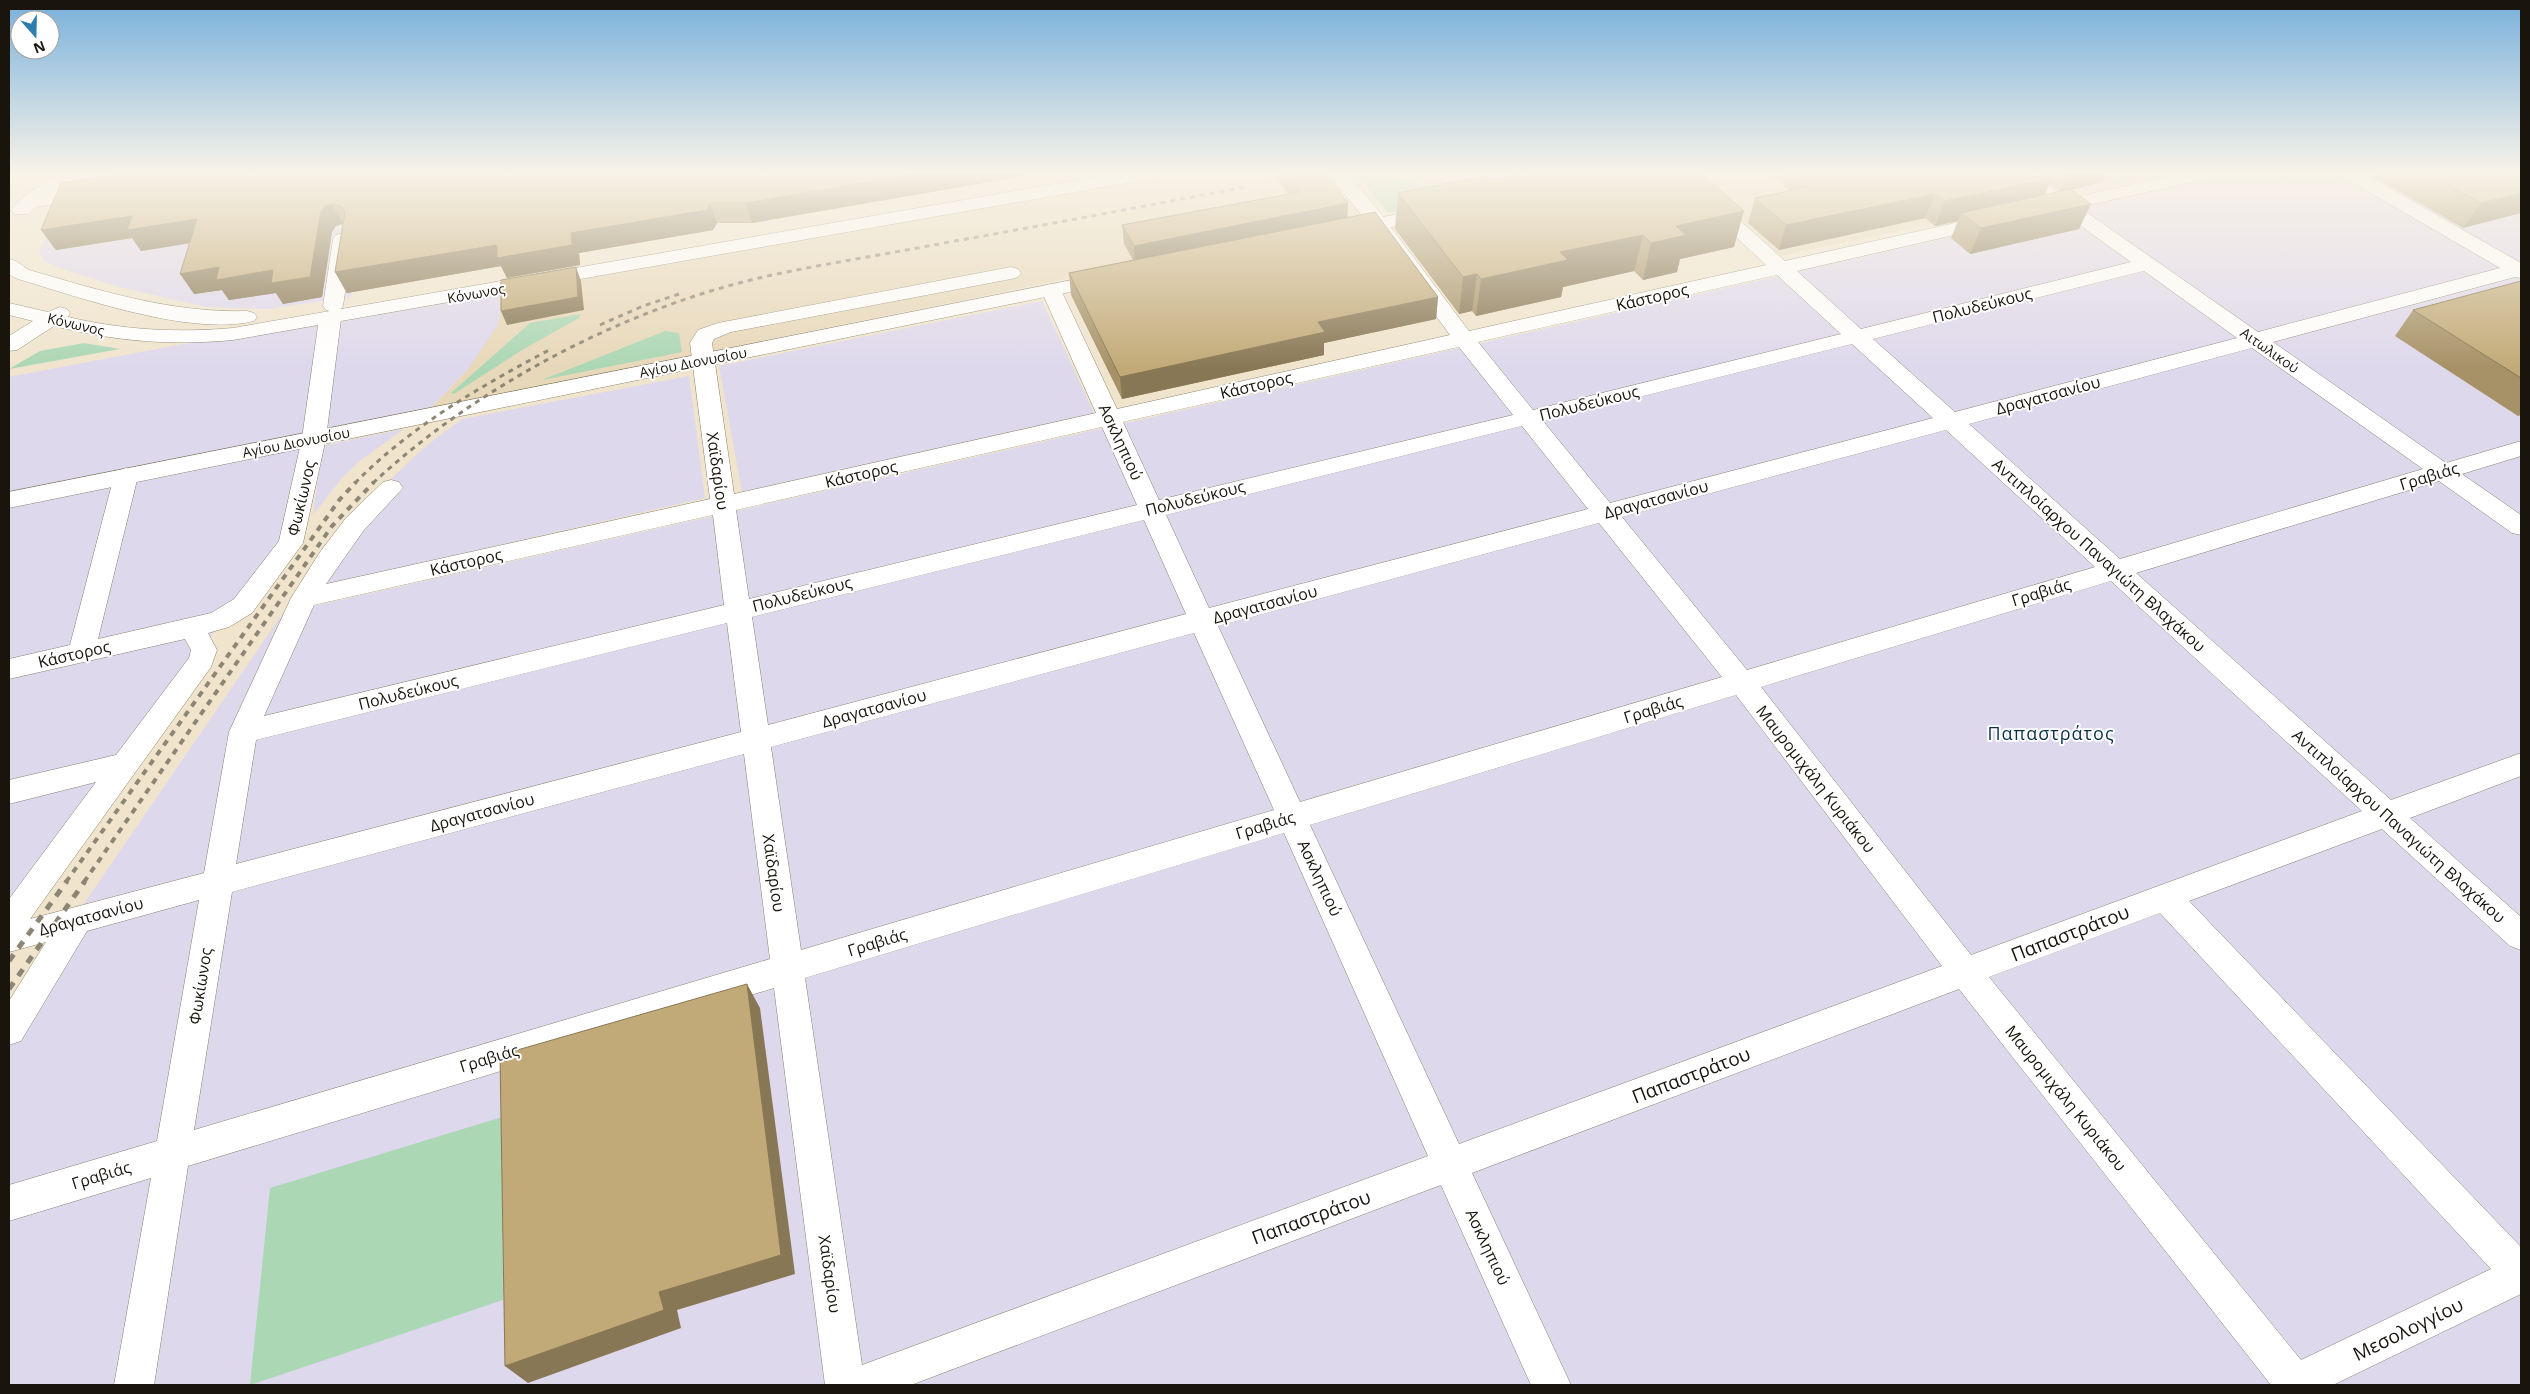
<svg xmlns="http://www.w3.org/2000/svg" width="2530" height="1394" viewBox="0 0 2530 1394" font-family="'Open Sans',sans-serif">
	<rect width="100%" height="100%" fill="#f0e4cd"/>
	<!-- built -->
	<path fill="#e8d8ba" d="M1176,173h156l32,40 -8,7 -925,188 37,-39 33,-73 -2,-3z
		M1689,173h316l37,27 -261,56z"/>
	<!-- industrial -->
	<path fill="#ded8ed" d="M2029,173h145l-111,23z
		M2236,173h285v1212h-2512v-372l274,-400z
		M66,200l268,29 27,-5 -10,73 -84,12 -61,-2 -87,-20 -57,-18 -18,-8 -5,-10z
		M499,293l2,20 -4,13 -29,43 -37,39 -106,21 15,-107z
		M1042,301l52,112 -352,79 -23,-126z
		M321,325l-20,128 -17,84 -275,374v-534l174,-33 44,-4z
		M689,376l16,122 -407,93 58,-79 70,-66 36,-27z
		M404,429l-43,31 -19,18 -29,37 9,-69z"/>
	<!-- green -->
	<path fill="#abd7b5" d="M1356,173h11l56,12 68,7 -103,21z
		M581,314l-2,4 -57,32 -68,44 -3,-1 79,-70z
		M665,331l14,2 3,19 -140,28z
		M84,343l36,6 -111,20 31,-18z
		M502,1117l1,183 -253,85 20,-197z"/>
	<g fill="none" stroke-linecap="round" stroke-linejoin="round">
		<defs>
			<path id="minor" d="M1070,173h18l1,2 -2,4h-14z
				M1328,173h19l31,37 91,121 297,-66 -99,-92h20l98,88 206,-46 7,2 3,4 -3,4 -201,46 64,58 270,-67 -71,-51 -10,3 -7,-2 -3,-4 8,-5 -39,-30h21l37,26 116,-26h34l-2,4 -136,30 179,125 242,-64 -157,-91 -2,-4h22l158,90v15l-6,-1 -242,65 173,121 75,-22v15l-59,18 59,41v20l-9,-2 -73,-52 -303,92 255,227 130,-47v23l-111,42 111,99v33l-11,-4 -128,-117 -193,72 332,346v47l-188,91h-62l-312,-396 -487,184 99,212h-40l-90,-200 -530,200h-86l-51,-397 -586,178 -34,219h-40l37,-207 -142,43v-36l148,-44 42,-241 -112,31 -66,110 -12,4v-44l37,-59 -37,10v-53l87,-117 -87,22v-24l107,-25 73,-97 2,-8 -6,-11 -176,40v-20l61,-14 44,-169 4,-5 8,-3 8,3 4,5 -40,163 113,-26 23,-14 45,-58 23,-103 17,-119 4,-4 7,-2 7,2 4,4 -15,119 -23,105 -51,70 -23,14 -21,6 9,17 -6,17 -181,252 174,-46 25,-141 62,-134 29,-46 26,-34 37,-36 8,-2 8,2 4,6 -39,42 -38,54 384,-85 -20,-156 8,-13 20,-7 293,-56 7,2 3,4 -3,4 -7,2 -280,53 -17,7 -2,4 22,151 362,-81 -55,-123 3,-4 7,-2 7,2 3,4 56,119 333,-74 -86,-117zM2144,271l93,67 -282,74 -82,-73zM1777,275l64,59 -308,76 -55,-68zM1852,344l81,74 -323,85 -67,-82zM1459,347l54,68 -354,85 -36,-78zM2252,348l171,121 -303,90 -151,-135zM1522,426l66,83 -379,99 -43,-93zM1102,427l35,78 -388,94 -13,-89zM1946,430l149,137 -348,103 -125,-153zM713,515l11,90 -460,111 50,-111zM1144,520l42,94 -418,111 -16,-108zM1599,523l123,154 -422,125 -82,-176zM2111,581l251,230 -391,144 -210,-268zM727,623l14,109 -505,132 20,-124zM1194,633l80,177 -473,140 -30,-203zM1736,695l206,271 -483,178 -149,-319zM744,754l26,205 -576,171 38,-238zM1284,833l144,323 -566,209 -57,-387zM2160,913l331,356 -190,91 -312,-383z
				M90,187l7,2 2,4 -2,4 -67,11 -7,-2 -3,-4 3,-4 7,-2z
				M343,233l7,2 3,4 -10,67 -3,4 -7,2 -7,-2 -3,-4 10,-67 3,-4z"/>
			<path id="major" d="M63,173h22l-2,4 -39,23 -16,14h-14l-3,-4c12,-17 34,-27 52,-37z
				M1118,173h40l-2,4 -7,2 -916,161c-62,6 -119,1 -179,-14l-37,24 -8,1v-15l24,-15 -24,-6v-12l39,9 12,-5 7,2 3,4 -2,4c55,13 109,16 165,11z
				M1407,173l95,2 7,2 2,4 -2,4 -7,2 -52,-3 -41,-7z
				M1433,207l7,2 3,4 -3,4 -92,19 -7,-2 -3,-4 3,-4 7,-2z
				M9,259l7,2 13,9c73,21 142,43 218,41l7,2 3,4 -3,4c-63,16 -176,-24 -239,-43l-6,-4z
				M1107,273l7,2 3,4 -3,4 -1105,225v-16z"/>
		</defs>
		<!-- minor casing -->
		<use href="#minor" stroke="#8c816c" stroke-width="1"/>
		<!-- major casing -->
		<use href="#major" stroke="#8c816c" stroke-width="1"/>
		<!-- minor -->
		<use href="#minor" fill="#fff" fill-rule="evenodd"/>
		<!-- major -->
		<use href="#major" fill="#fff" fill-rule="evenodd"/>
		<!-- rail-far2 -->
		<path stroke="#8e8675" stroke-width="3" stroke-dasharray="5 5" stroke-linecap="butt" d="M600,325l43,-19 39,-13
			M355,483c56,-57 126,-97 196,-134
			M373,483c103,-96 249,-173 386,-205 61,-14 124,-23 185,-35 101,-18 201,-37 301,-56"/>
		<!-- rail-far1 -->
		<path stroke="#8e8675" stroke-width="4" stroke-dasharray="6 6" stroke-linecap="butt" d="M66,882l274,-383 16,-17
			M84,882l248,-356 42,-44"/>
		<!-- rail -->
		<path stroke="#8e8675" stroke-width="5" stroke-dasharray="8 8" stroke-linecap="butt" d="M9,961l58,-80
			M9,989l76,-108"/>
	</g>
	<!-- wall -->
	<path fill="#a79267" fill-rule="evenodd" d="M122,173h919l-289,50h-35l-4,7 -134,23 1,12 -73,13 -6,-12 -154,27 -12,-21 8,-48 -7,2 -4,6 -10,65 -39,7 -7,-11 -47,7 -7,-10 -28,4 -4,-51 -49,8 -9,-13 -76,12 -15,-20z
		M1273,173h52l22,44 91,80 -2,22 -112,24v12l-202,44 -51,-104 -2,-22 64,-13 -9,-16 -2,-19 166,-31z
		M1769,173h338l-5,9 -32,8 9,39 -109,25 -19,-16 7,-17 -23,5 -10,-8 -146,32 -31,-27 7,-25 36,-7zM2049,184l10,7 -14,4z
		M2367,173h154l-58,55z
		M1493,179l241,68 -54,12 -3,13 -34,8 -9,-9 -71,16 -2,10 -85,19 -4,-5 -13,3 -64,-85 3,-36z
		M2521,281v134l-3,1 -123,-80 18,-26z"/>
	<!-- shaded-wall -->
	<path fill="#887754" d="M922,173h119l-289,50 -6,-20z
		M2069,173h38l-5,9 -42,10z
		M2052,178l-11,25 -80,10 -3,8 -23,5 10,-25z
		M2521,193v20l-58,15 18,-25z
		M1935,194l-10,24 -146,32 7,-25z
		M710,203l7,20 -4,7 -134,23 1,12 -73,13 -6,-12 -154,27 -12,-21z
		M1348,203l-1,20 -212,42 -1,-19z
		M332,204l11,20 -7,2 -4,6 -10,65 -39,7 -7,-11 -47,7 -7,-10 -28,4 -14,-20 141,-63 4,-5z
		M2091,204l-12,25 -109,25 11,-26z
		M1744,211l-10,36 -54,12 -3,13 -34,8 8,-37 25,-17z
		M132,216l65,3 13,21 -69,11 -9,-13 -76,12 -15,-20z
		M1643,235l-9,36 -71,16 -2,10 -85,19 5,-37 79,-27z
		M576,267l5,14 3,29 -77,15 -6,-14z
		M1477,274l-5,37 -13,3 4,-37z
		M1438,297l-2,22 -112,24v12l-202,44 -2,-22 198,-55z
		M747,984l13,24 35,266 -118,36 4,18 -153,55 -23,-17 154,-74z"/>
	<!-- building -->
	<path fill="#c2aa78" stroke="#887754" d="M122,173h800l-176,30h-36l-3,7 -136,23 1,12 -75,13v-13l-162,27 10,-60 -4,-6 -9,-2 -7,2 -4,5 -11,66 -39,6 2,-13 -57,10 3,-13 -39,7 17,-55 -70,11 5,-14 -91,14 20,-47z
		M1286,173h39l23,30 -214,43 -12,-21 178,-33z
		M1525,173h176l43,38 -68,15 10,9 -35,8 -8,-8 -83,17 8,8 -87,19 -4,-5 -14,3 -65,-84 91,-18 4,4z
		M1806,173h240l6,5 -107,23 -10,-7 -149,31 -31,-27 53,-11 -10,-7 13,-3z
		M2426,173h95v20l-40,10z
		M2070,189l21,15 -110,24 -20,-15z
		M1375,212l63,85 -120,25 7,10 -205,45 -51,-104z
		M576,267l2,30 -77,14v-31z
		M2521,281v97l-108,-68z
		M747,984l34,271 -122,37 5,18 -159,56 -5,-311z"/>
	<!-- sky -->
	<linearGradient id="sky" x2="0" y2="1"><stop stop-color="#79b1dc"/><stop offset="0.47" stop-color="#f8f3e8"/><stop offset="1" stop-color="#f8f3e8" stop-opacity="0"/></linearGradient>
	<rect width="2530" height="368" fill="url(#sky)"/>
	<g text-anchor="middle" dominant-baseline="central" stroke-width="4" stroke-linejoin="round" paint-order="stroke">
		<!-- far-street labels -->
		<g font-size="14" fill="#19150c" stroke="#fff">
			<text transform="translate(476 293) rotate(-10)">Κόνωνος</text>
			<text transform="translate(76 324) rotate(13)">Κόνωνος</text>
			<text transform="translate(2270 350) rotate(35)">Αιτωλικού</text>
			<text transform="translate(693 362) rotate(-11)">Αγίου Διονυσίου</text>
			<text transform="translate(296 442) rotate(-11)">Αγίου Διονυσίου</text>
		</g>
		<!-- street labels -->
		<g font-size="16" fill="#19150c" stroke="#fff">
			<text transform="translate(1652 297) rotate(-13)">Κάστορος</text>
			<text transform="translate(1982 305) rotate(-14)">Πολυδεύκους</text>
			<text transform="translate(1256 385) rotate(-13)">Κάστορος</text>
			<text transform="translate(2048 395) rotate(-15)">Δραγατσανίου</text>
			<text transform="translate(1589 403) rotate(-14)">Πολυδεύκους</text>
			<text transform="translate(1121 442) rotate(65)">Ασκληπιού</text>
			<text transform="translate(718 471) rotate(82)">Χαϊδαρίου</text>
			<text transform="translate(861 474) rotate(-13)">Κάστορος</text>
			<text transform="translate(2429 476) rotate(-17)">Γραβιάς</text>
			<text transform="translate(301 498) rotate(-77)">Φωκίωνος</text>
			<text transform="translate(1195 498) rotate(-14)">Πολυδεύκους</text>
			<text transform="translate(1656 499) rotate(-15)">Δραγατσανίου</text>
			<text transform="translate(2099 555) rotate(42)">Αντιπλοίαρχου Παναγιώτη Βλαχάκου</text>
			<text transform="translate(466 562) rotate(-13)">Κάστορος</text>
			<text transform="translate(2041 592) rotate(-17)">Γραβιάς</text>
			<text transform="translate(802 594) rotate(-14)">Πολυδεύκους</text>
			<text transform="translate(1265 604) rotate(-15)">Δραγατσανίου</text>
			<text transform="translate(74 654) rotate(-13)">Κάστορος</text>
			<text transform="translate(408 692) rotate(-14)">Πολυδεύκους</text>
			<text transform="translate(874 708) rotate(-15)">Δραγατσανίου</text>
			<text transform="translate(1653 709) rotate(-17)">Γραβιάς</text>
			<text transform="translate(1816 779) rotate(52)">Μαυρομιχάλη Κυριάκου</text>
			<text transform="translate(482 812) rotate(-15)">Δραγατσανίου</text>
			<text transform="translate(1265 825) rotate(-17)">Γραβιάς</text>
			<text transform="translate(2399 826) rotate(42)">Αντιπλοίαρχου Παναγιώτη Βλαχάκου</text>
			<text transform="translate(774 873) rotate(82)">Χαϊδαρίου</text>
			<text transform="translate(1320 878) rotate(65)">Ασκληπιού</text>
			<text transform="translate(91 916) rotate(-15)">Δραγατσανίου</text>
			<text transform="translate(877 942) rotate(-17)">Γραβιάς</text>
			<text transform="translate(200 986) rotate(-81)">Φωκίωνος</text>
			<text transform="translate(489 1058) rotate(-17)">Γραβιάς</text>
			<text transform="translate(2066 1098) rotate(51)">Μαυρομιχάλη Κυριάκου</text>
			<text transform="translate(101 1175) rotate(-17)">Γραβιάς</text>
			<text transform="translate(1488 1247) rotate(65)">Ασκληπιού</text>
			<text transform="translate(830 1274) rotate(82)">Χαϊδαρίου</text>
		</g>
		<!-- neighbourhood labels -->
		<g font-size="18" letter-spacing="1" fill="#093048" stroke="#fff">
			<text x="2051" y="733">Παπαστράτος</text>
		</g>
		<!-- near-street labels -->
		<g font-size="19" fill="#19150c" stroke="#fff">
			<text transform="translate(2070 933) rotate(-21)">Παπαστράτου</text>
			<text transform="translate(1691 1075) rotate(-21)">Παπαστράτου</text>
			<text transform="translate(1311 1217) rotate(-20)">Παπαστράτου</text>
			<text transform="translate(2408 1329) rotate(-26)">Μεσολογγίου</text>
		</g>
	</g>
	<!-- border -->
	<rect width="2530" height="1394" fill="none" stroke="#19150c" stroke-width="20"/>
	<!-- north arrow -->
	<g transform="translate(35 35) rotate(160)"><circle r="24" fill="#ffffff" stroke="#a3a19e"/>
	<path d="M0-4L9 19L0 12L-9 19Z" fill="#2d7dae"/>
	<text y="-8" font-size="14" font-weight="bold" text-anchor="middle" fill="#19150c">N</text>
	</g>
</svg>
